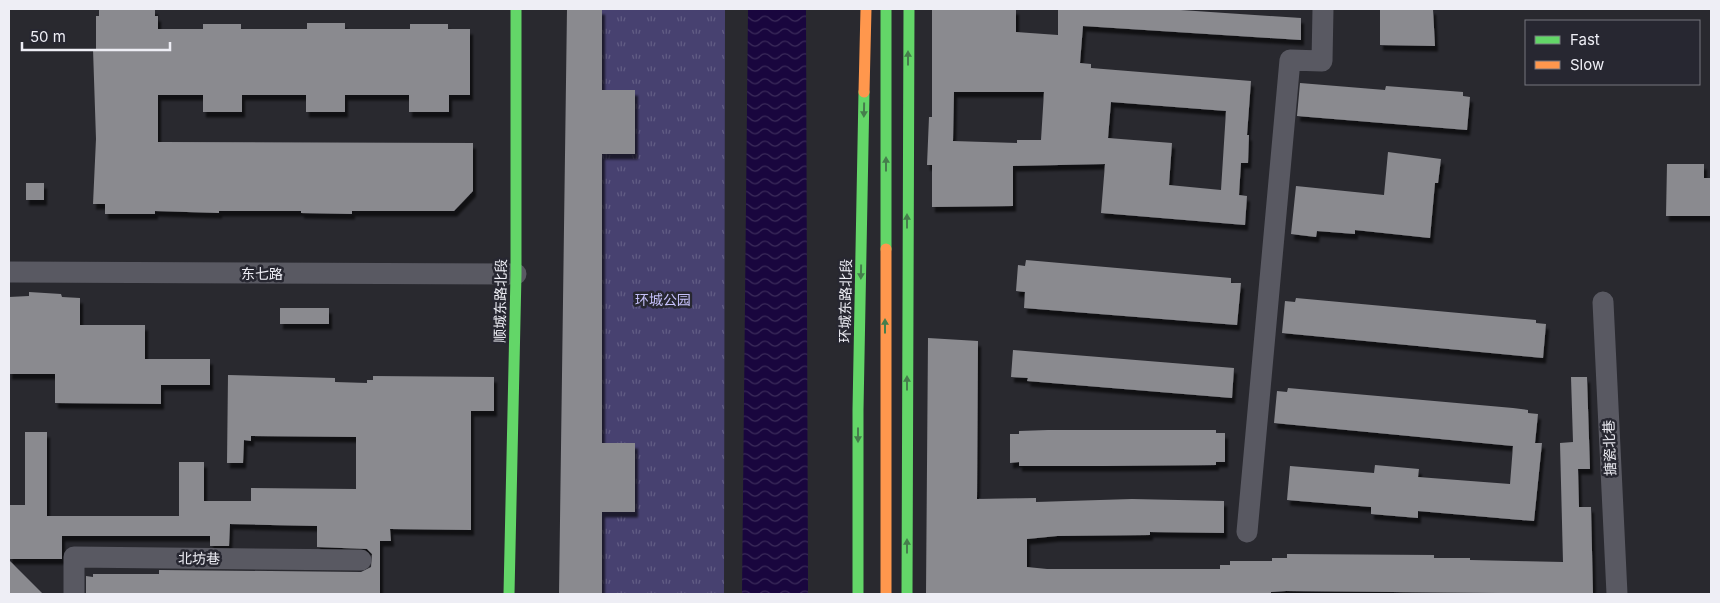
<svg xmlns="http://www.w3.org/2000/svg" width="1720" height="603" viewBox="0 0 1720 603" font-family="Inter,'Noto Sans SC',sans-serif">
	<defs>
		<pattern id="park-tufts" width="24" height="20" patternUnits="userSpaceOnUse" patternTransform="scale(1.25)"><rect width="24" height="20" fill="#474170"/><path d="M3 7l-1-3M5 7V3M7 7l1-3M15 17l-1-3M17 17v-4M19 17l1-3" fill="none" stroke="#625d85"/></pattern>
		<pattern id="water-waves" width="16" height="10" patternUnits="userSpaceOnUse" patternTransform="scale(1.25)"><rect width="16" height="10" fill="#19063e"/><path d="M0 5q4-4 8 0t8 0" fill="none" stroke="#3b2b5a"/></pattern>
		<filter id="shadow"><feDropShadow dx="3" dy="5.5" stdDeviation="1" flood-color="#0009"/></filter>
	</defs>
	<rect width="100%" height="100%" fill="#29292f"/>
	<!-- park -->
	<path fill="url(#park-tufts)" d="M602,9h123l-1,585h-122v-440h33v-64h-33z"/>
	<!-- water -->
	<path fill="url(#water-waves)" d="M748,9h58l2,585h-66z"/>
	<!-- building -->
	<path fill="#8a8a8f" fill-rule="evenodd" filter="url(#shadow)" d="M99,9h56v7h3v13h45v-5h38v5h66v-6h38v6h65v-5h38v5h22v66h-21v17h-40v-17h-64v17h-39v-17h-64v17h-39v-17h-45v47l315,1v48l-19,20h-102v3l-51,-1v-2h-82v2l-64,-2v3h-50v-10h-12l3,-65 -3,-90h3v-33h3z
		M567,9h35v81h33v64h-33v289h33v69h-33v82h-43z
		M932,9h84v23l42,3v-26h108l135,9v22l-218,-14 -3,37 11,1v4l160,13 -4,54h2l-1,28h-7l-2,32 8,1 -2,29 -144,-12 4,-49 -92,2v40l-81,1v-42h-5l2,-48h3zM954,92h90l-3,48h-24v3l-64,-2zM1111,102l115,9 -5,79 -52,-5 3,-42 -64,-5z
		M1380,9h53l2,37 -55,-1z
		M1300,83l85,7 1,-4 77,6v4l7,1 -3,33 -170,-14z
		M1388,152l53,7 -3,24h-3l-5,55 -75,-8v4l-38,-3 -1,6 -25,-3 5,-48 88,9z
		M1667,164h37v14h7v38h-45z
		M26,183h18v17h-18z
		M1026,260l205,18v5h10l-4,42 -213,-17 1,-16 -9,-1 2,-26 7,1z
		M29,292l32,2 1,3 18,1v27h65v34h65v26h-49v19l-106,-1v-29h-46v-77l20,-1z
		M1296,298l240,22v3l10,1 -3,34 -261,-25 3,-32 10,1z
		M280,308h49v16h-49z
		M928,338l50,3 -1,158 59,-1v4l96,-3 92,2v32l-74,-1v3l-93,1 -30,3v28l20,2h173v-4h10v-4h42v-3h15v-4l147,1v3h36v2l93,2 -3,-119 13,-1 -2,-65h16l3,92h-12l1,38h12l2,87 -307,-3 -15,1v2h-345z
		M1013,350l221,18 -2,30 -205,-17 1,-3 -17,-1z
		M228,375l107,3v4l32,1v-3h6v-4l121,1v34h-23v119l-81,-1 1,12h-11v53h-294v-18l7,1v-3h66v-4l202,2 10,-5 1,-13 -5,-5 -50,-2v-21l-87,-2 -1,22h-19v-10h-148v23h-53v-54h16v-73h22v84h132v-54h25v39h47v-13l105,1v-52l-105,-1v5l-7,-1 -1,23h-16z
		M1288,388l225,20 15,2v3l10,1 -3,29h7l-8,78 -116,-10v7l-47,-4v-7l-84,-7 3,-34 84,7 1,-8 44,4 -1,8 92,7 3,-38 -239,-23 3,-32 10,1z
		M1048,430h168v3h9v29h-9v3l-112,1h-85v-4l-9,1v-29h9v-3z
		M9,560l34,34h-34z"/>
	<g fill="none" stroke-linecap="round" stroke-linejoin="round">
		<!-- street -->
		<path stroke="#595962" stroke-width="21" d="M9,272l507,2
			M1603,302l14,292
			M1247,532l43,-472 32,1 1,-52
			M74,594v-37l287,3"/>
		<!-- fast -->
		<path stroke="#63d668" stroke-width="11" d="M886,9v240
			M509,594l7,-320v-265
			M858,594v-184l6,-318
			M907,594l2,-585"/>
		<!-- slow -->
		<path stroke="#ff974d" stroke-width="11" d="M864,92l2,-83
			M886,249v345"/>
	</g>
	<!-- one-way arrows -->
	<defs><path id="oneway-solid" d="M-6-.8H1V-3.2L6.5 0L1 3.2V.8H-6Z" transform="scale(1.25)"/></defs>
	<g fill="#457e4c">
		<use href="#oneway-solid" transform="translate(908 58) rotate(-90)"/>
		<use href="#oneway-solid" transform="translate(864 110) rotate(91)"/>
		<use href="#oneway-solid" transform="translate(886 164) rotate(-90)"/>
		<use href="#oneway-solid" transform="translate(907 221) rotate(-90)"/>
		<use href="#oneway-solid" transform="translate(861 272) rotate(91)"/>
		<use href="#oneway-solid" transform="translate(885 326) rotate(-90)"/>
		<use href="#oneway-solid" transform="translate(907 383) rotate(-90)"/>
		<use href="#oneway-solid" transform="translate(858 435) rotate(90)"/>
		<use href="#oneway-solid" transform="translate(907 546) rotate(-90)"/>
	</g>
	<g text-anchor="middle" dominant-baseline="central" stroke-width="5" stroke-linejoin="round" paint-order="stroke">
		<!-- street labels -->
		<g font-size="14" fill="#eeeef5" stroke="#272731">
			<text x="262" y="273">东七路</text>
			<text transform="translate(500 301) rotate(-89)">顺城东路北段</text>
			<text transform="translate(845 301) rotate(-89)">环城东路北段</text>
			<text transform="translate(1609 448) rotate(-92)">搪瓷北巷</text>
			<text transform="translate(199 558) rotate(1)">北坊巷</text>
		</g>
		<!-- park labels -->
		<g font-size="14" fill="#c5c0f9" stroke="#272731">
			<text x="663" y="299">环城公园</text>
		</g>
	</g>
	<!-- border -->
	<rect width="1720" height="603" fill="none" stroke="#eeeef5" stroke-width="20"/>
	<!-- legend -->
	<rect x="1525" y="20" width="175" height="65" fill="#272731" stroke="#77777f"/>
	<rect x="1535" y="36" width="25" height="8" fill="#63d668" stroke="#77777f"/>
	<text x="1570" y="45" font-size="15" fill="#eeeef5">Fast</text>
	<rect x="1535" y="61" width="25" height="8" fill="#ff974d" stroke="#77777f"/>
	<text x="1570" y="70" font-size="15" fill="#eeeef5">Slow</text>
	<!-- scale -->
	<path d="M22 42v8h148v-8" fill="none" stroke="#eeeef5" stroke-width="2.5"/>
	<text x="30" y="42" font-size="15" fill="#eeeef5" stroke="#272731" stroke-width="4" paint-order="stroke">50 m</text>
</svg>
